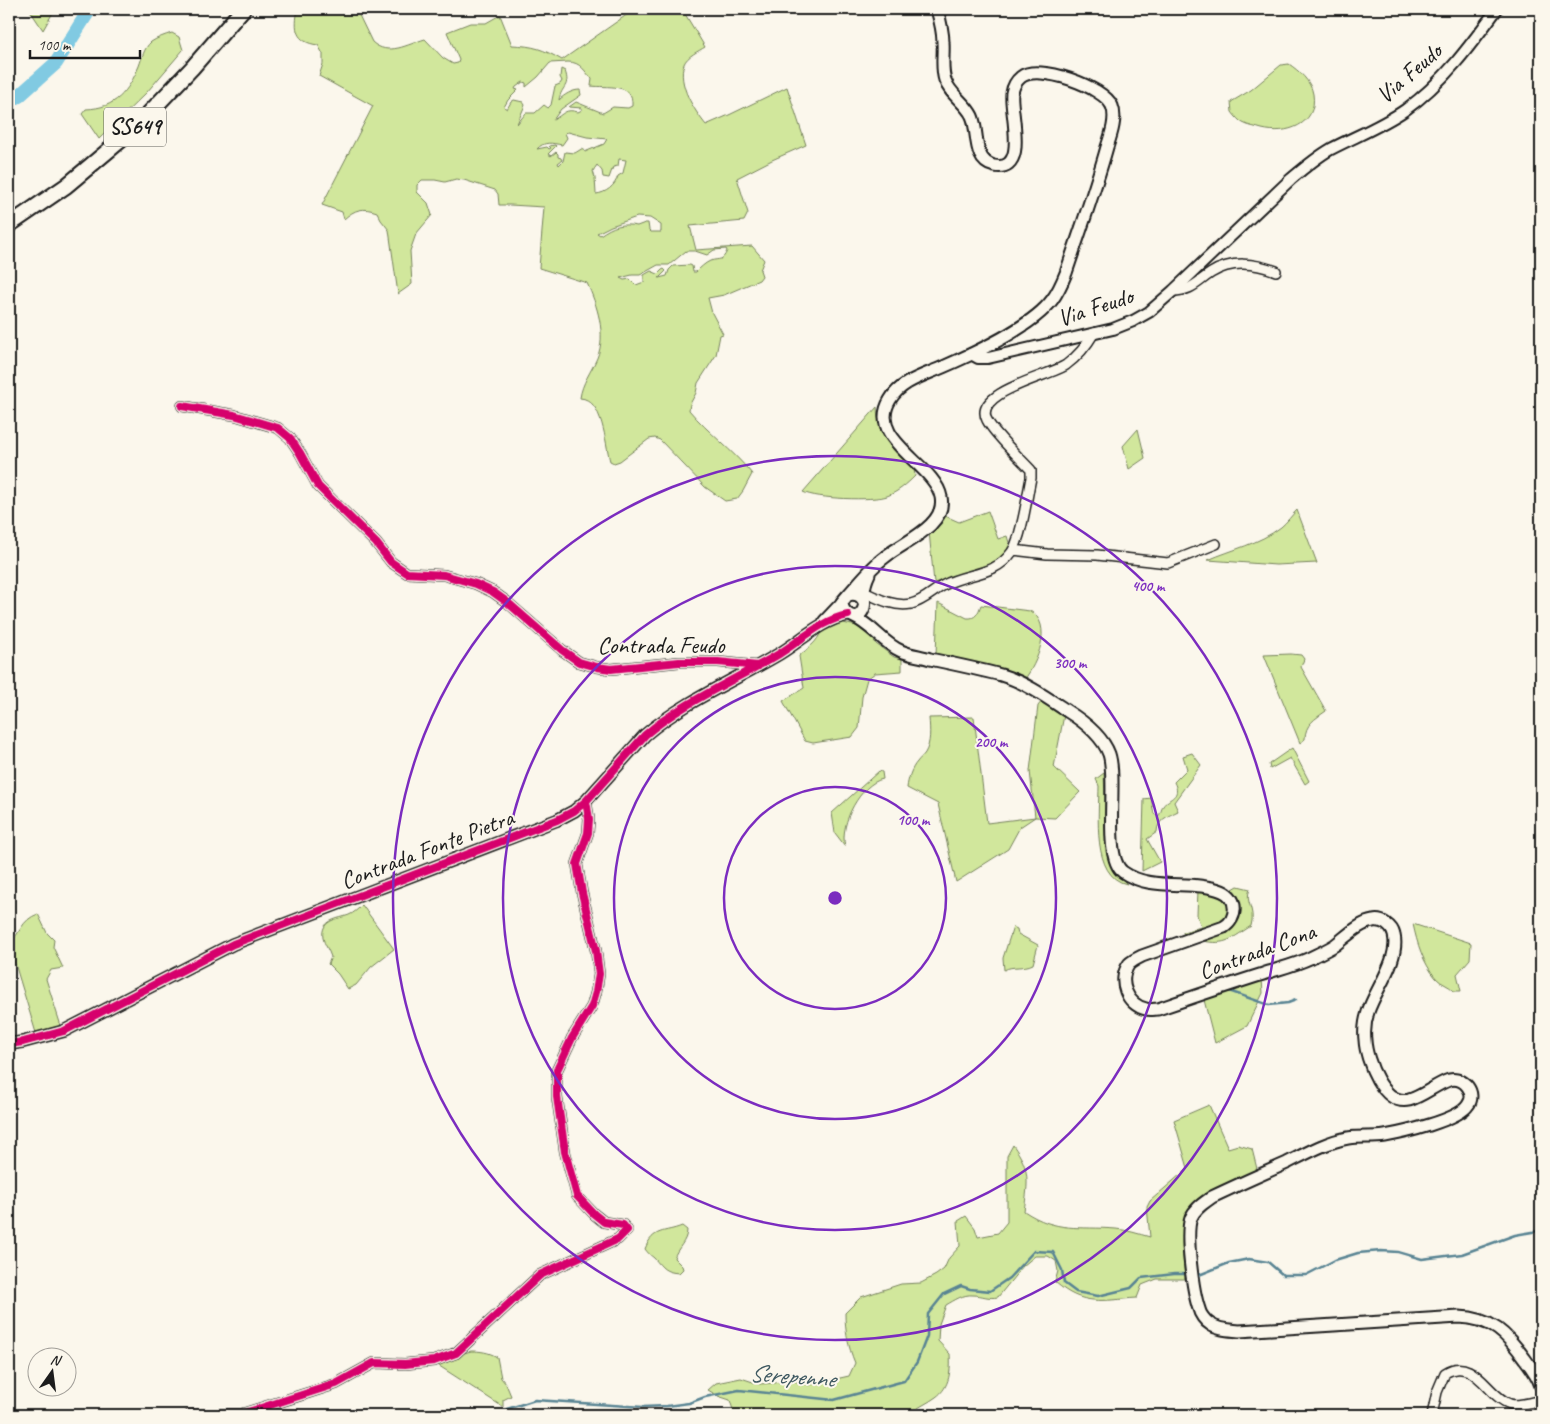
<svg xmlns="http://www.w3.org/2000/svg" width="1550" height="1424" viewBox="0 0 1550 1424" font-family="Caveat,sans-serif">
	<rect width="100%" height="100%" fill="#fbf7ec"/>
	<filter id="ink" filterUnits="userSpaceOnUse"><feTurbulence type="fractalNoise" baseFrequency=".02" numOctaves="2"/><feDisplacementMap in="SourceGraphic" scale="10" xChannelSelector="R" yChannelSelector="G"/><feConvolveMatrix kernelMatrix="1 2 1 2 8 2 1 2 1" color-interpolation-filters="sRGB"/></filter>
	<g filter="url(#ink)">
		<!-- green -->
		<path fill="#d1e79c" stroke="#76825c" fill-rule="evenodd" d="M29,9h26l-12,21z
			M298,9h58l16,33c16,15 36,2 53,-3l18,19 10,6 5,-1 1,-3 -12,-28 23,-9h16l14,-8 12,30c22,1 31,4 50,15l73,-51h47l23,38c-6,4 -18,9 -21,17 -7,20 10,46 22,61l23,-10 58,-28 19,58 -34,15 -35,18 11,35 -4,8 -54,5 6,24 56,-4 12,14 -4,10 2,6 -3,4 -35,15 -16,3 4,15 11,21 -3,1 -4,20 -18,28 -2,10 -6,11 -1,6c19,23 44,40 63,64l-9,17 -6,8 -12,2 -20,-14 -45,-47 -5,-2 -6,1 -29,22 -6,2 -4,-2c-5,-18 -7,-62 -30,-63 2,-15 11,-26 17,-40 10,-24 0,-53 -10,-75l-48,-15 5,-61 -34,-2h-11l-1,-11 -3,-4 -31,-10 -8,-1 -11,3 -10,-2h-13l-5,5v7l11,11 4,12 -16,19 -6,17 2,33 -14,10 -9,-64 -8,-10 -4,-8c-14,-5 -22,-3 -33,7l-2,-7 -20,-7 51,-99 -54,-30 4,-12v-10l-5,-9c-23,-3 -24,-16 -20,-36zM568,62c13,0 16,9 24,17l-1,7c15,2 43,-4 41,20l-4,2 -15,-1 -10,6 -27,-11 -7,5 13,1v2l-4,2c-13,-4 -14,2 -25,8l8,-11 20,-14 -1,-5c-8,0 -16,5 -21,10 2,-14 12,-13 6,-29l-4,-2 -1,8 2,4 -2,3 -5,2 -4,19 -3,3 -4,-3 -9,8h-9l-9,11 8,-19 -2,-3 -9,-2 -3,2 -4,7 -3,-2 4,-7 10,-10 -3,-1 1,-2 7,-5 3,1v4l12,-10 12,-14zM568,132l19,5 20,2 -3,5 -17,7 -2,1 -2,-4 -8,5 -10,-1 -2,9 -4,4 -1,-2 4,-3 -1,-2 -3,-1v-3l-2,-2 -5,4 -3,-2 8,-8 -1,-1 -6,1 2,2 -2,1 -2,-2 -10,2c7,-8 15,-6 25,-4l5,-7 -2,-5zM619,159l7,1 -3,13 -5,3c-3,10 -12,17 -22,18l-1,-16 -2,-7 4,-6 5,6 1,6 6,1 4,-11 5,-1zM637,217l13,1 11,7v7h-10l-2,-2 -1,-7h-3l-8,3c-15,-3 -24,0 -37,9l-3,-2 14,-7zM726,249l1,2c-5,11 -7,7 -17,10 -5,2 -11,8 -14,11h-3l-1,-6 -2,-1 -17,1 -4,4 -2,6 -8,2 7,-7 -2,-2 -2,1 -4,4 -7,-3 -7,4v7l-8,3 -6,-6 -6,1 -4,-2 12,-3h8l18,-10h11l17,-14h9l12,4 7,-5z
			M172,33l7,4 4,13 -36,42 -48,47 -17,-25 4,-5c30,-1 42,-17 53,-43 3,-8 5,-18 12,-24 6,-4 14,-7 21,-9z
			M1289,64c10,7 22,17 24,30 5,31 -27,41 -51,35 -6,-2 -14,-3 -19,-6 -4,-2 -8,-7 -11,-11l-1,-10 20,-12 30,-25z
			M877,407c1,33 18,39 37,62l1,7c-8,8 -17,16 -28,20 -14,5 -71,3 -84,-4z
			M1138,429l7,29 -16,11 -6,-23z
			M1297,510l20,53 -41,2 -68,-5c25,-11 51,-16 73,-33 6,-5 11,-12 16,-17z
			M988,511l10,28 9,-3 3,10c-24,31 -44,25 -76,37l-5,-52 14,-16 16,7z
			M938,603l29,15c9,1 11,-5 14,-13l49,6c24,13 7,53 -6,69l-88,-25z
			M843,623l23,5 6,7 4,9 18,13 8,2v12l-27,2 -8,6 -5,18 -3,31 -7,9 -39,6 -8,-2 -22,-40 21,-13 -5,-32c8,-7 19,-14 22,-25l12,-7z
			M1291,654l10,1 3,4 -3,8 25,44c-11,8 -21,13 -21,28l-5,4 -36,-88z
			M1042,701l22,14 -10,52 26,25 -25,26 -20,-1 -15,10 -12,22 -52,33 -18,-78 -31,-16c1,-9 4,-19 10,-26 2,-3 6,-6 8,-9 6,-10 5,-23 4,-35l45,-1 13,106 48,-6 -5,-46 8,-65z
			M1292,748l17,33 -4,3 -15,-26 -20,11 -1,-5z
			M1192,753l9,12 -27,37 4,9c-10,5 -21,9 -21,21l-10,7 13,23 -18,9 2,-72 7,-1 3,16 4,3c3,-4 3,-7 5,-11 6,-9 19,-8 11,-24l13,-13 -4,-13z
			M879,771l3,1 1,7c-22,4 -44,45 -38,67l-10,-13 -3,-20z
			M1104,773l3,82 5,14 15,15c-36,-7 -28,-70 -28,-98l-3,-7z
			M1238,886l12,3c-6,14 6,19 1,37 -23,15 -26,20 -53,14l22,-7 18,-25v-9l-5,-7v-3z
			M1198,890c8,1 17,2 24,6 14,8 4,25 -7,31 -9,4 -21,6 -31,9l-1,-4 18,-5 -4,-12z
			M362,905l32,44 -23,18 -15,18 -8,4 -10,-15 -10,-10 3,-7c-2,-7 -7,-13 -8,-19 -3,-19 16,-19 26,-23 5,-2 9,-6 13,-10z
			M38,914l9,19 7,7 -1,7 10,21 -12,2 -5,9 15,47 -25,7 -27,-89c12,-11 12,-24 29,-30z
			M1413,924l58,19 -1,16 -13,15 4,17h-7c-5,-6 -13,-7 -18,-13 -13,-15 -19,-35 -23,-54z
			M1013,927l4,2 1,5 20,11 -5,19c-10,5 -20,1 -29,6l-1,-12z
			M1262,979l1,14 -16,33 -32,17 -12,-47z
			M1209,1105l19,43 10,-3 14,4 5,20c-27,14 -65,25 -73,59 -4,16 0,35 1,51h-28l-15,6 -5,13c-34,2 -54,9 -82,-16l3,-11 -2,-10 -8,-5h-13l-12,10 -25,31c-10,2 -16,-2 -25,-2 -10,-1 -18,5 -27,10l-7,19 -1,17 12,13c1,16 0,33 -14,43 -8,6 -16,9 -24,15l1,3h-168l-12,-5 -3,-10 -12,-4 -10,-6 8,-7 25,-5 18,6 16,-1 15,-3 19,5 40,-9 6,-13c-7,-17 -10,-32 -10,-50l16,-16 40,-13 20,-1 15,-8 8,-6 5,-11 11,-12 -2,-25 8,-5 9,12 3,9 20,-4 9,-11v-66l6,-11c18,25 15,37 11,66 33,22 55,15 92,18 11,1 23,5 34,8l-3,-30 3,-6 38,-33 -14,-48z
			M682,1226l5,4c0,12 -10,18 -13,28l8,8 1,3 -4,4c-15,-1 -16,-5 -25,-15 -4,-3 -6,-5 -9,-9 8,-21 20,-16 37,-23z
			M471,1351c9,0 18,1 26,6l4,21 5,6 5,12 -8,4v7l-70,-45z"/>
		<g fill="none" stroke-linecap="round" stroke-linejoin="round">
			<!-- stream -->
			<path stroke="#598493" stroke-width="2.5" d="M1226,990l43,15 19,-2 8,-3
				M1199,1275l30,-12 20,-4 19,3 15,13h23l29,-15 23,-7 23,-2 17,1 24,7 40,-5 53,-19 23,-4 3,-4
				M503,1415l4,-6 28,-9 108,7 24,-1 22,-3 16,-6 34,-7 95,10 70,-19 13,-19 10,-26 1,-22 16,-20 17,-8 9,3 20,2 19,-13 25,-27 19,1 9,18 2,13 12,9 22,4 33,-8 10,-10 33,-4h12"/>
			<!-- river -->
			<path stroke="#81cae2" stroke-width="14" d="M9,101l10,-5 37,-33 34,-54"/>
			<defs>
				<path id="minor" d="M1173,291c19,0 24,-9 38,-18 21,-13 43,-10 65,-2
					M182,406l52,9 44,13 12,10 10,15 18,33 58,57 15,19 16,11 37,2 32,9 17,8 14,10 55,48 17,12 18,5 14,2 68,-7h39l40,4
					M1013,550l34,4 50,1 71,8 48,-19
					M864,592c15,7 30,15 47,12 13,-3 22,-13 33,-19 24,-13 50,-8 68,-33 10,-15 15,-56 19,-74v-8c-12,-13 -37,-36 -44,-50 -15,-28 63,-44 79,-55 11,-8 21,-20 28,-32
					M190,1415l52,-1 94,-30 38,-21 31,1 29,-3 22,-8 84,-78 78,-36 9,-9 -4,-5 -19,-3 -10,-8 -17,-18 -12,-44 -8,-55v-27l15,-32 20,-32 4,-14 3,-18 -3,-23 -14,-58 -5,-29 11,-31 1,-14 -3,-18
					M1432,1415l5,-23 8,-19c29,-18 43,24 65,31 9,3 22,-3 31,-3"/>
				<path id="tertiary" d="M971,354l7,4h10l125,-29 20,-8 16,-9 24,-21 118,-112c13,-11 26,-22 40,-30 25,-13 51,-23 74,-39 38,-27 65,-64 92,-101
					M824,621l18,-19
					M9,1044l14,-2 41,-11 169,-87 324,-124 17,-9 12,-10 59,-66c37,-32 90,-55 134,-81 23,-14 42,-34 69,-39"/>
				<path id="secondary" d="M848,595c12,-13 23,-28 37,-38 18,-15 62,-31 56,-60 -6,-33 -75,-57 -51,-97 11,-19 33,-24 53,-33 30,-13 90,-41 109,-67 6,-8 10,-17 14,-27 14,-42 29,-83 41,-126 4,-12 10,-29 5,-41 -8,-19 -74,-43 -91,-29 -5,4 -8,10 -9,16 -3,16 18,80 -18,73 -22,-5 -15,-35 -22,-50 -6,-13 -22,-21 -27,-36 -4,-12 -1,-25 -2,-38 0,-11 -3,-22 -6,-33
					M864,602c-3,-7 -9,-9 -16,-7l-6,7c0,12 15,21 21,8 3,-5 1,-11 1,-16 0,-7 2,-14 5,-20
					M852,616c21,9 30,27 49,35 9,4 20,5 29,8 24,5 48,10 71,16 24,7 45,22 66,36 16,10 35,24 42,43 9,27 -7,103 14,118 28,20 69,7 99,19 17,7 15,28 2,36l-82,29c-4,2 -10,5 -13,8 -12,17 -2,41 17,45 4,1 9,0 12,0 35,-12 70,-24 105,-35 15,-5 32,-9 47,-16 8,-4 17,-8 25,-13 11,-8 24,-22 38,-24 9,-2 19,5 21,14 6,24 -19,55 -26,77 -3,9 -4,19 -3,28 1,20 18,66 44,60 14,-4 26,-15 40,-20 15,-4 28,13 19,25 -9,15 -66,28 -83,31 -12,2 -25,0 -37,2 -22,4 -41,15 -61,25 -25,11 -50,22 -75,34 -8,6 -17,11 -21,21 -6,16 2,74 8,91 1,5 6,12 11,15 8,6 20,6 29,7l220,-14c33,1 48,17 66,42 7,9 13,17 16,27"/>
				<path id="trunk" d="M9,225l57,-39 67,-56 59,-62 51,-59"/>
			</defs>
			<!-- minor casing -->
			<use href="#minor" stroke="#1c1c1c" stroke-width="12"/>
			<!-- tertiary casing -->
			<use href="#tertiary" stroke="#1c1c1c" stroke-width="14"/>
			<!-- secondary casing -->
			<use href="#secondary" stroke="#1c1c1c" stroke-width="15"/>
			<!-- trunk casing -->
			<use href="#trunk" stroke="#1c1c1c" stroke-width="18"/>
			<!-- minor -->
			<use href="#minor" stroke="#fbf7ec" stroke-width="9"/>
			<!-- tertiary -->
			<use href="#tertiary" stroke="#fbf7ec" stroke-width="10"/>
			<!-- secondary -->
			<use href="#secondary" stroke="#fbf7ec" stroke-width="11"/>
			<!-- trunk -->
			<use href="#trunk" stroke="#fbf7ec" stroke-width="14"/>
			<defs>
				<path id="cycleway" d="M182,406l52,9 44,13 12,10 10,15 18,33 58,57 15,19 16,11 37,2 32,9 17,8 14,10 55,48 17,12 18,5 14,2 68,-7h39l40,4
					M9,1044l14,-2 41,-11 169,-87 324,-124 17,-9 12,-10 59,-66c37,-32 90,-55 134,-81 23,-14 42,-34 69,-39
					M190,1415l52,-1 94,-30 38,-21 31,1 29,-3 22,-8 84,-78 78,-36 9,-9 -4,-5 -19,-3 -10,-8 -17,-18 -12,-44 -8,-55v-27l15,-32 20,-32 4,-14 3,-18 -3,-23 -14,-58 -5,-29 11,-31 1,-14 -3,-18"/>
			</defs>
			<!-- cycleway casing -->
			<use href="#cycleway" stroke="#fbf7ec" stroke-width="11"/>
			<!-- cycleway -->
			<use href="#cycleway" stroke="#d6006c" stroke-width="8"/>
		</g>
	</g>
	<!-- distance rings -->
	<g fill="none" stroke="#7b2cbf" stroke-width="2.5">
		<circle cx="835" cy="898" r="111"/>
		<circle cx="835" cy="898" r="221"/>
		<circle cx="835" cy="898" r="332"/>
		<circle cx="835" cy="898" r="442"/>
	</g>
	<g text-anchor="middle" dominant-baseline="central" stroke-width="4" stroke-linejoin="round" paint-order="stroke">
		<!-- shield labels -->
		<rect fill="#fbf7ec" stroke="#5f5e5a" stroke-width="1" x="104" y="107.5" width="62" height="39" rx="4"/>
		<g font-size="22" font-weight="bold" fill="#1c1c1c">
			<text x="135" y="127">SS649</text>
		</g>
		<!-- street labels -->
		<g font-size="24" fill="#1c1c1c" stroke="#fbf7ec">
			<text transform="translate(1409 73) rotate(-41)">Via Feudo</text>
			<text transform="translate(1095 307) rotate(-18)">Via Feudo</text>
			<text x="661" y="645">Contrada Feudo</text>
			<text transform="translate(427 849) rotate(-21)">Contrada Fonte Pietra</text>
			<text transform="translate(1257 951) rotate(-20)">Contrada Cona</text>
		</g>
		<!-- water labels -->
		<g font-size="25" font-style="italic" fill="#3f5961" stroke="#fbf7ec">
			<text transform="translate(792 1376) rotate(4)">Serepenne</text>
		</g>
	</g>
	<circle cx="835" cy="898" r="8" fill="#7b2cbf" stroke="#fbf7ec" stroke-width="2.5"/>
	<g font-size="15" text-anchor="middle" font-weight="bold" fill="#7b2cbf" stroke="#fbf7ec" stroke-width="4" stroke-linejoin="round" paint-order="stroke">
		<text x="1148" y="591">400 m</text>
		<text x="1070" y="668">300 m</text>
		<text x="991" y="747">200 m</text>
		<text x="913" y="825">100 m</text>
	</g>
	<!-- margin -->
	<rect width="1550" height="1424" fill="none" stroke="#fbf7ec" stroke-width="30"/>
	<rect x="15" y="15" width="1520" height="1394" fill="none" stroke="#1c1c1c" stroke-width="2" filter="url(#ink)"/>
	<!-- north arrow -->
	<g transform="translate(52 1372) rotate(14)"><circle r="24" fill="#fbf7ec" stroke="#a29f99"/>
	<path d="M0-4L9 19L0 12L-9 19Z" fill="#1c1c1c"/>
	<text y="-8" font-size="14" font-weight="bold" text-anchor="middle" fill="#1c1c1c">N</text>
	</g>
	<!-- scale -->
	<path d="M30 50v8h110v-8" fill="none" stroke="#1c1c1c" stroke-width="2.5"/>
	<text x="38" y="50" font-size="15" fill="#1c1c1c" stroke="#fbf7ec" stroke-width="4" paint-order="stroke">100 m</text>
</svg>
